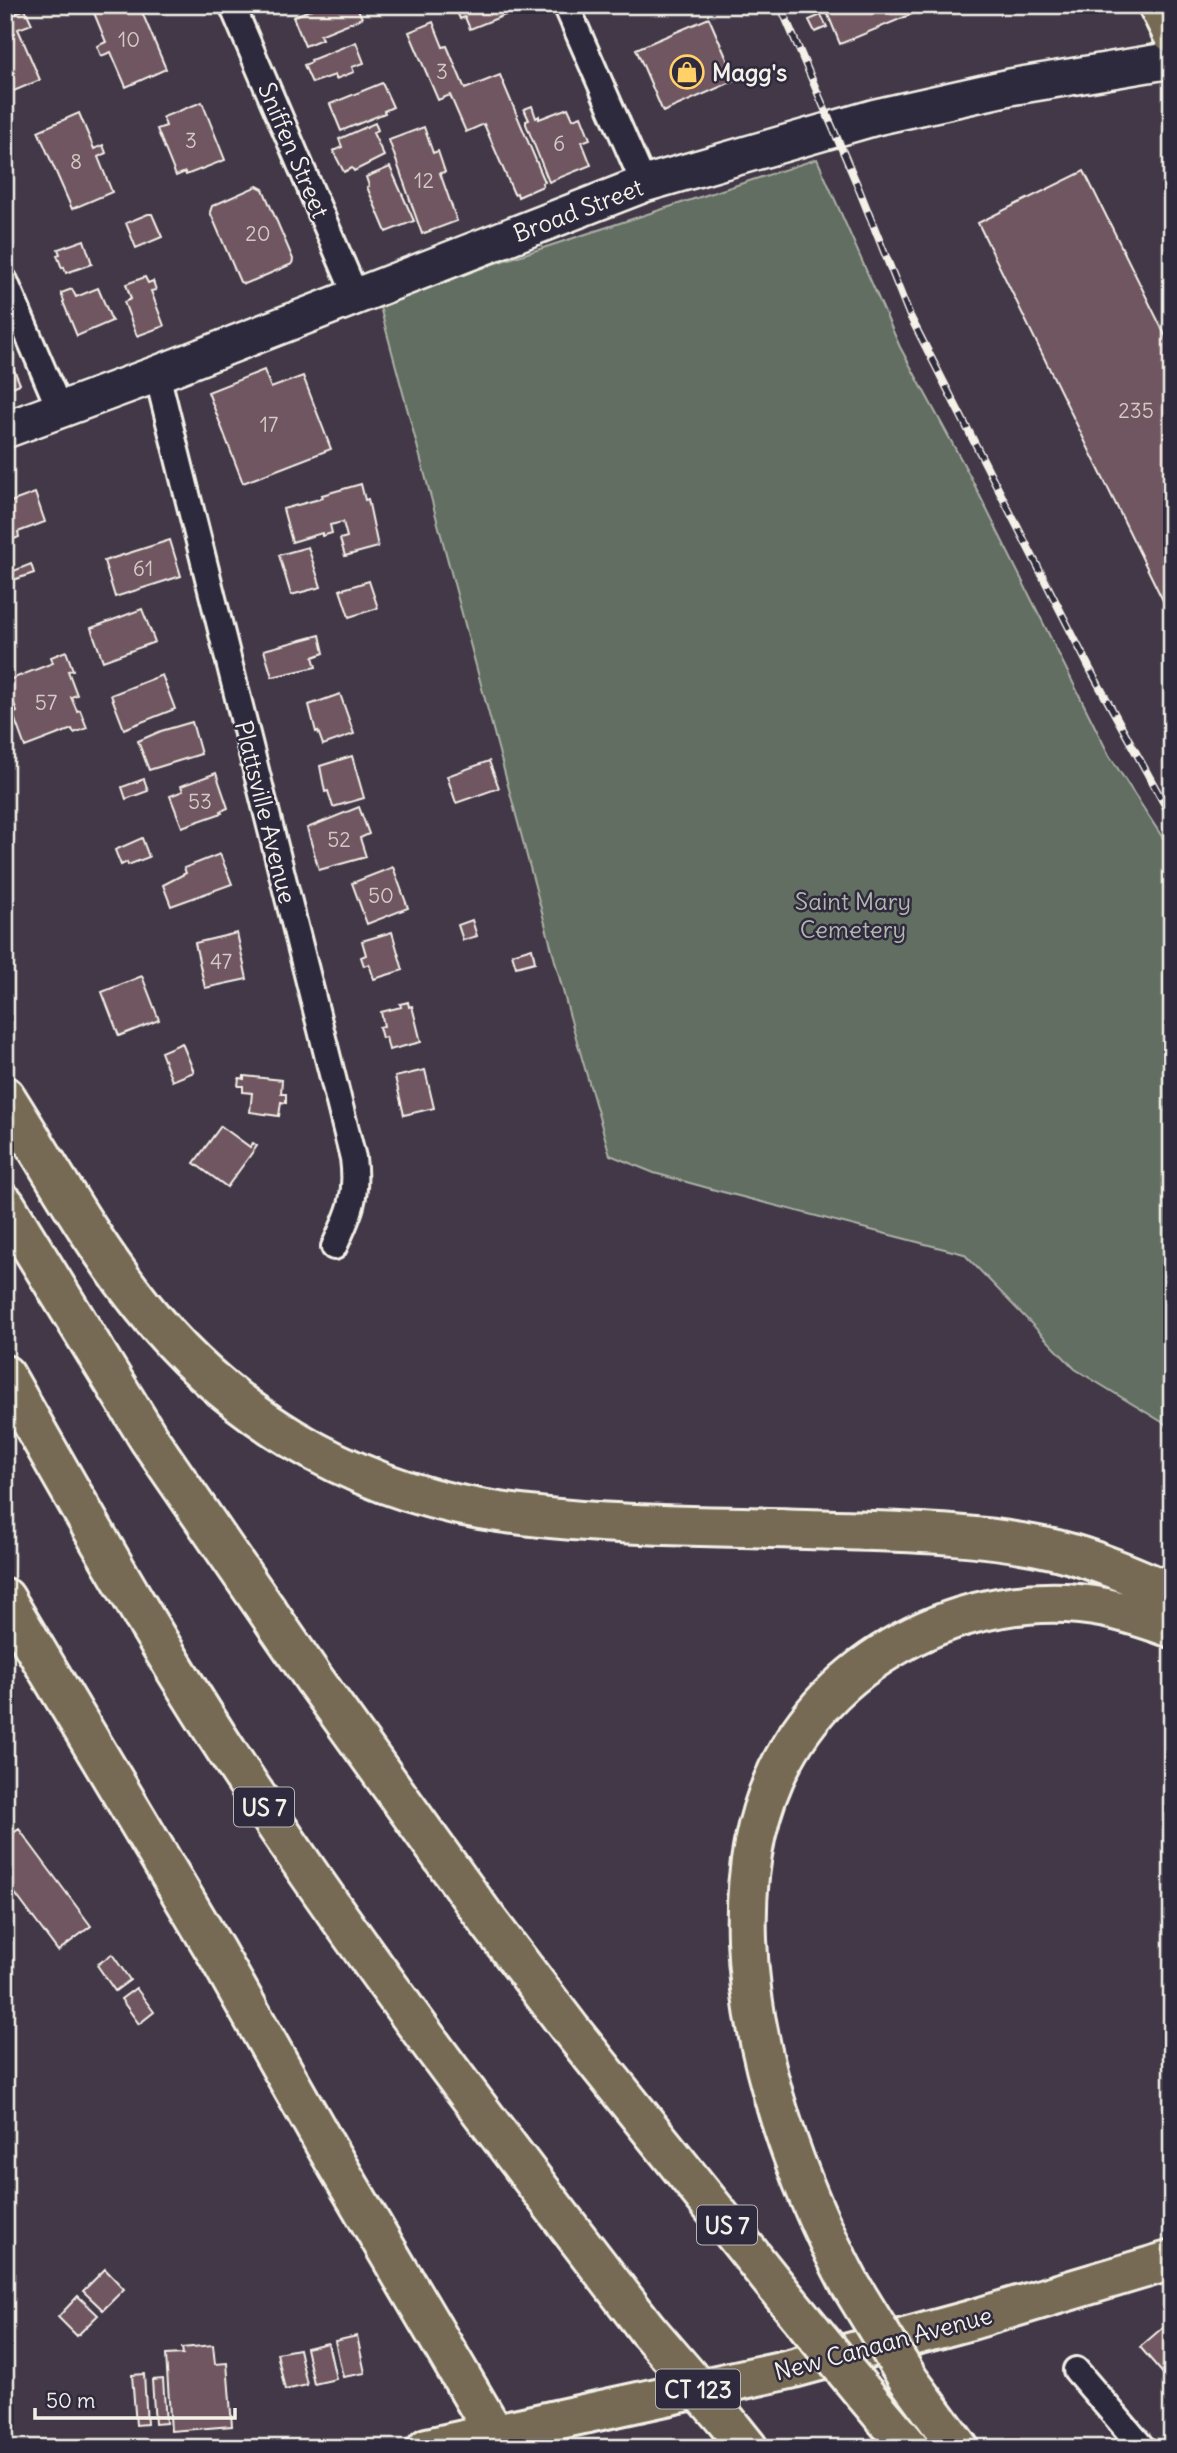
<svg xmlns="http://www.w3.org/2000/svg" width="1177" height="2453" viewBox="0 0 1177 2453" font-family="Delius,sans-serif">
	<rect width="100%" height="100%" fill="#423848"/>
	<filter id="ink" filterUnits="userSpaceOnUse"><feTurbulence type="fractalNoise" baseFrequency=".0143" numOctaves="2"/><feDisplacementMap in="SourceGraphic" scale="14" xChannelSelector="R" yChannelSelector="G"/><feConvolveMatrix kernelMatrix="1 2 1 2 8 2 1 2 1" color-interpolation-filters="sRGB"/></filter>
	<g filter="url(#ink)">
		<!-- green -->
		<path fill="#626e62" stroke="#abb0a5" stroke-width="2" d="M817,159l83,188 69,127 140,281 63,97v576l-97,-59 -111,-115 -245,-63 -65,-18 -44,-18 -40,-138 -190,-710 61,-26z"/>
		<!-- building -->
		<path fill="#6f5761" stroke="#f4f1e8" stroke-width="2" d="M98,5h41l27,64 -40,18 -15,-35 -10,4 -4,-10 9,-4 -14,-34z
			M321,5h35l6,13 -42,17 2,4 -17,7 -12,-29z
			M459,5h65l1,2 -55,22 -5,-12 -5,2 -3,-7 4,-2z
			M824,5h90l3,7 -77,32z
			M25,9l7,15 -14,5 22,51 -31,13 -4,-9v-66z
			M821,15l6,12 -12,5 -6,-12z
			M709,18l27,62 -73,32 -27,-63z
			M433,22l10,25 4,-1 18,43 35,-14 45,107 -3,1 1,3 -25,11 -1,-4 -3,1 -30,-70 -18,8 -16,-37 -12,5 -29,-68z
			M356,42l8,21 -12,4 2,5 -18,7 -1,-4 -23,8 -8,-18 8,-3 -1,-2z
			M382,83l11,24 -9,4 1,2 -44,18 -11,-27z
			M202,102l23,58 -39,15 -1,-3 -9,4 -19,-47 9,-3 -3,-9z
			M532,106l4,12 3,-2v3l29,-11 5,11 8,-3 9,23 -8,3 9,23 -42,17 -23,-58v-3l3,-1 -5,-11z
			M79,113l15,36 9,-4 3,8 -8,4 14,35 -40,17 -34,-78z
			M375,123l3,7 -5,3 11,23 -30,15 -2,-3 -8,4 -11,-21 9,-4 -3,-8z
			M424,127l9,26 5,-2 7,21 -5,1 17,48 -35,13 -33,-94z
			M390,167l24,54 -28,11 -19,-45 2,-1 -3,-9z
			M1084,171l88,178v270l-194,-396z
			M257,186l6,3 30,70 -1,5 -47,20 -5,-2 -30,-70 2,-6z
			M148,214h4l10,23 -26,11 -10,-25z
			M84,240l8,24 -26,9 -2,-6 -2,1 -5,-13 3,-1 -2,-5z
			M145,277l3,6 5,-2 3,9 -5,1 13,35 -27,10 -13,-34 7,-3 -5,-15z
			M98,288l14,33 -35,15 -14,-34 1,-1 -3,-8 11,-4 4,8z
			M5,348l15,36 -15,6z
			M264,370l7,18 32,-12 28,73 -88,34 -35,-91z
			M361,484l4,16 3,-1 10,48 -33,9 -5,-17 7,-2 -4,-15 -13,3 2,8 -10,3v-3l-30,9 -9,-33 40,-11 -1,-3z
			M35,493l10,29 -27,10 1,5 -14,6v-39z
			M170,540l11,36 -66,21 -11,-36z
			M308,547l13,40 -30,8 -12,-40z
			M31,564l3,9 -21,7 -2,-8z
			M369,581l9,27 -29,9 -9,-27z
			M142,609l13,33 -52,19 -12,-33z
			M320,635l4,18 -11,4 3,10 -44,10 -8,-27z
			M66,651l7,19 -5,1 9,24 -6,2 6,14 3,-1 7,18 -13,5 -2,-4 -47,18 -12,-33 4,-2 -11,-31 47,-18 -2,-6z
			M162,675l13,34 -51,20 -13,-34z
			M340,694l14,40 -31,11 -5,-14 -2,1 -7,-27z
			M192,722l9,32 -52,16 -11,-29 23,-10z
			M352,756l12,42 -31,9 -5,-16 -3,1 -5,-26z
			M489,761l10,27 -43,15 -9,-27z
			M216,773l12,35 -7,3 1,2 -40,14 -12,-31 13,-5 -2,-5z
			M144,779l4,12 -22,8 -4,-12z
			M359,807l10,27 -9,4 6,19 -47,13 -12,-42z
			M142,838l7,19 -21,8 -1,-3 -6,3 -6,-15z
			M220,854l12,30 -61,22 -8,-21 23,-12 -2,-5z
			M393,867l15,41 -41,16 -15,-41z
			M472,920l5,16 -14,4 -5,-15z
			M392,932l11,38 -29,9 -5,-15 -5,2 -3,-9 5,-2 -4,-14z
			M237,933l10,46 -42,9 -10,-45z
			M532,948l3,14 -19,5 -4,-13z
			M142,976l17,44 -40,16 -17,-44z
			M408,1002l1,5 3,-1 9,36 -32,8 -3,-13 -4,1 -3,-11 5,-1 -3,-14 20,-5 -1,-3z
			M182,1043l12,29 -22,9 -11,-29z
			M425,1070l9,38 -30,7 -9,-38z
			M244,1076l38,4 -1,14h5v9l-5,-1 -2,14 -29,-4 2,-19 -9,-1v-6h-5l1,-8 5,1z
			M221,1126l29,21 3,-4 4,3 -30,41 -33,-24z
			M19,1829l72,97 -33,25 -53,-71v-41z
			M112,1954l18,26 -15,11 -18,-26z
			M136,1988l18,24 -15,12 -18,-25z
			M105,2269l19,20 -21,21 -20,-19z
			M78,2296l20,19 -21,21 -19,-19z
			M1169,2322l3,4v58l-32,-37z
			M357,2336l8,37 -22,4 -8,-36z
			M328,2343l8,36 -22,5 -8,-36z
			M213,2345l2,19 12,-1 5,63 -61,5 -5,-76 17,-1 -1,-6z
			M299,2349l8,36 -22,5 -8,-37z
			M144,2374l3,50 -11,1 -4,-50z
			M163,2379l3,44 -11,1 -3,-44z"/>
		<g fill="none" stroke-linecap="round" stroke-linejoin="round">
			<defs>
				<path id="street" d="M232,5l124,291
					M566,5l78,179
					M5,281l55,129
					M157,374l196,784c5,38 -3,55 -19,89
					M1076,2370l67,78"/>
				<path id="secondary" d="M5,430l152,-56 487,-190 232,-67 134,-30 162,-27"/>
				<path id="primary" d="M1158,5l14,28
					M427,2448l363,-79 181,-49 201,-60"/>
				<path id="highway" d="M5,1096c45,71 86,146 138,211 84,106 204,179 337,202 107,18 218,16 326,20 84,3 169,2 251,21 40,10 78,27 115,43
					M5,1204l144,235 165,240 171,238 86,113 216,270
					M5,1375c76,134 151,269 236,398 126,192 266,374 406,556
					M5,1598l211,354 112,198 175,298
					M850,2284c-103,-195 -189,-509 52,-642 60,-33 136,-48 204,-34 23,5 44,12 66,20
					M908,2379l51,69
					M862,2391l48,57
					M728,2423l20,25"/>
			</defs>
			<!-- street casing -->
			<use href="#street" stroke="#f4f1e8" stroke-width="30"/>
			<!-- secondary casing -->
			<use href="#secondary" stroke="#f4f1e8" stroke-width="40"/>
			<!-- primary casing -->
			<use href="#primary" stroke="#f4f1e8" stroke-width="44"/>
			<!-- highway casing -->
			<use href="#highway" stroke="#f4f1e8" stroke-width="44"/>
			<!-- street -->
			<use href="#street" stroke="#2f2a3d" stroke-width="24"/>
			<!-- secondary -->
			<use href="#secondary" stroke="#2f2a3d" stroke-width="35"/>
			<!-- primary -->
			<use href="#primary" stroke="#766a54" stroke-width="38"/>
			<!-- highway -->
			<use href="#highway" stroke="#766a54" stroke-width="38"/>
			<defs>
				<path id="rail" d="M780,5l76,177 53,132 182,357 81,147"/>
			</defs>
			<!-- rail casing -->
			<use href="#rail" stroke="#f4f1e8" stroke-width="8"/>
			<!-- rail -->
			<use href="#rail" stroke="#2f2a3d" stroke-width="5" stroke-dasharray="16" stroke-linecap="butt"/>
			<defs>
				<path id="highway-bridge" d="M850,2284l58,95
					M787,2300l75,91
					M647,2329l81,94"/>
			</defs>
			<!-- highway-bridge casing -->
			<use href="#highway-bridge" stroke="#f4f1e8" stroke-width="44" stroke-linecap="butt"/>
			<!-- highway-bridge -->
			<use href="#highway-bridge" stroke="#766a54" stroke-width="38"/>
		</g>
	</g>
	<!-- icons -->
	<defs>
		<symbol id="shop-ring" viewBox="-11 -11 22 22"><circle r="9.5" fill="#2f2a3d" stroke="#ffd166" stroke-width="1.5"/><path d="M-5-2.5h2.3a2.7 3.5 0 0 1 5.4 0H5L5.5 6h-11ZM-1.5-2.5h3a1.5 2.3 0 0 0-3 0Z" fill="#ffd166"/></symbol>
	</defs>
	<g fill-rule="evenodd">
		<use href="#shop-ring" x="668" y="53" width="38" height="38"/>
	</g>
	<g text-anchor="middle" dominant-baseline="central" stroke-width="5" stroke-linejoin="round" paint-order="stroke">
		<!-- number labels -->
		<g font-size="21" fill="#d3cac6">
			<text x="129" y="39">10</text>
			<text x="442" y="71">3</text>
			<text x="191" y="140">3</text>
			<text x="559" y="143">6</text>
			<text x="76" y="161">8</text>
			<text x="424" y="180">12</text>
			<text x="258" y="233">20</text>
			<text x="1136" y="410">235</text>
			<text x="269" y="424">17</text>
			<text x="143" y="568">61</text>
			<text x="46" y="702">57</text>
			<text x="200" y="801">53</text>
			<text x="339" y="839">52</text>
			<text x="381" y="895">50</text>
			<text x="221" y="961">47</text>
		</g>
		<!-- shield labels -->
		<g fill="#2f2a3d" stroke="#b9b5b5" stroke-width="2">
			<rect x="234" y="1787.5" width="60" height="39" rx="5"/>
			<rect x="697" y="2205.5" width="60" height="39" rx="5"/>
			<rect x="656" y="2369.5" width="84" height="39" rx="5"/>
		</g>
		<g font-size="23" font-weight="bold" fill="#f4f1e8">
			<text x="264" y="1807">US 7</text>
			<text x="727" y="2225">US 7</text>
			<text x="698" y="2389">CT 123</text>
		</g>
		<!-- poi labels -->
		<g font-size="24" font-weight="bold" fill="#f4f1e8" stroke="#2f2a3d" text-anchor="start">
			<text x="712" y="72">Magg's</text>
		</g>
		<!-- street labels -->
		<g font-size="24" fill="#f4f1e8" stroke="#2f2a3d">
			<text transform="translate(294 150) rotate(67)">Sniffen Street</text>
			<text transform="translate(578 210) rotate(-21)">Broad Street</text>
			<text transform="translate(266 812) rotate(76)">Plattsville Avenue</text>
			<text transform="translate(883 2343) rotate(-15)">New Canaan Avenue</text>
		</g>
		<!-- park labels -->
		<g font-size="24" fill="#b2b6ac" stroke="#2f2a3d">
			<text x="853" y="901">Saint Mary<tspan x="853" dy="28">Cemetery</tspan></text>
		</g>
	</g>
	<!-- margin -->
	<rect width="1177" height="2453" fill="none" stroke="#2f2a3d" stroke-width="28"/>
	<rect x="14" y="14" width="1149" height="2425" fill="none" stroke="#f4f1e8" stroke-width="2.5" filter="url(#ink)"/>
	<!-- scale -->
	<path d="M35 2408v10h200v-10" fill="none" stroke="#f4f1e8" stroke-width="3.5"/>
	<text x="46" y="2408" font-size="21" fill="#f4f1e8" stroke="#2f2a3d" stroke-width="5" paint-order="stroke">50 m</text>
</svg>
